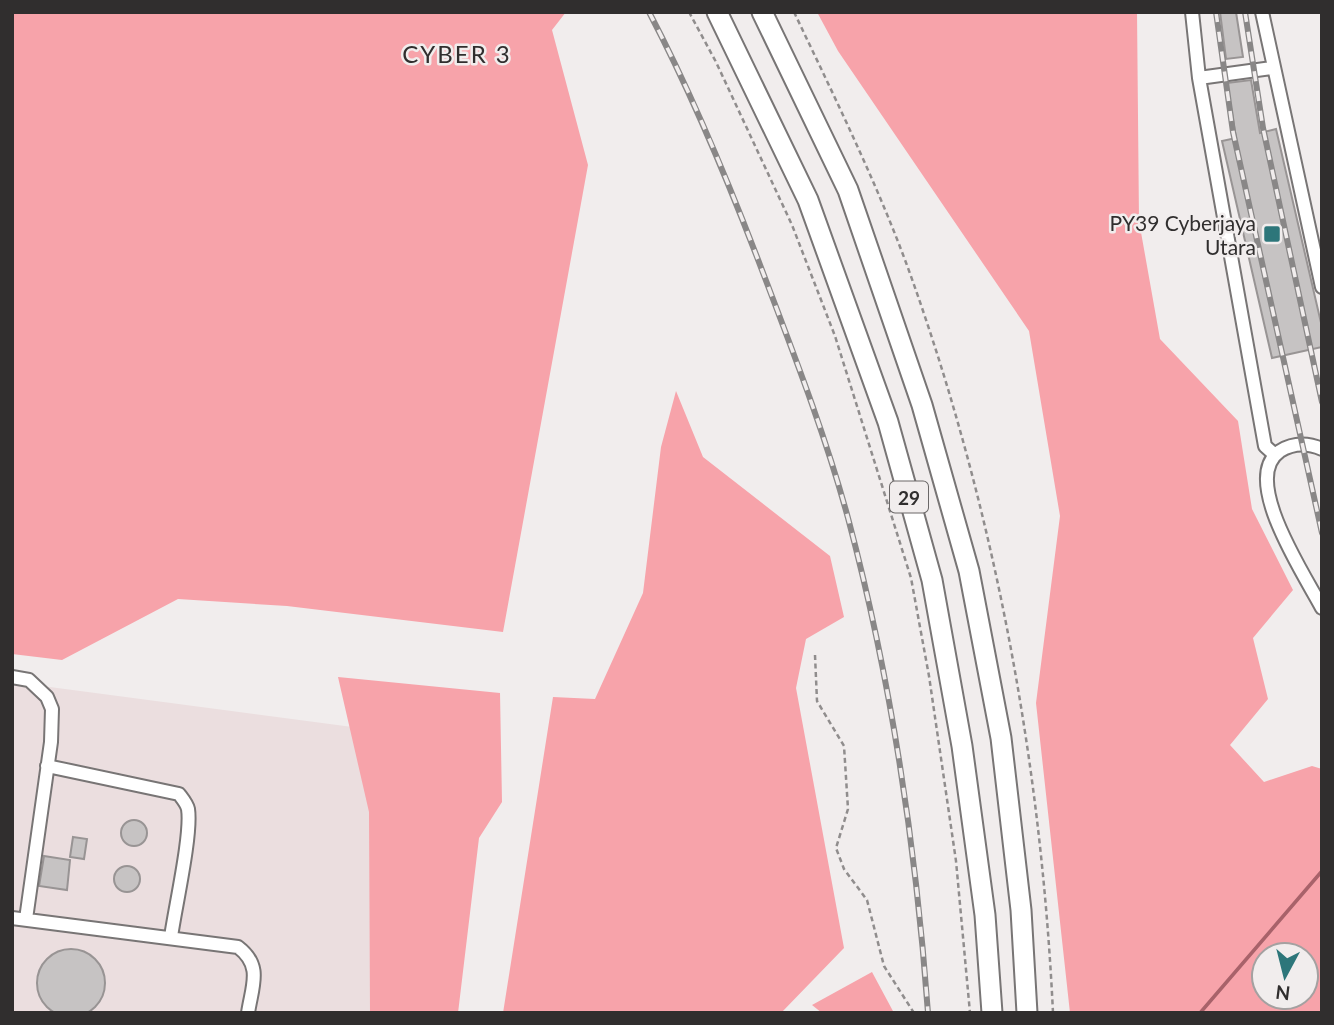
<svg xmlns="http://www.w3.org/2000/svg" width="1334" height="1025" viewBox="0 0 1334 1025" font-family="Lato,sans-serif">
	<rect width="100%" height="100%" fill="#f1eded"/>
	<!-- built -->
	<path fill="#ebdedf" d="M12,682l416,55 -39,276h-377z"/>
	<!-- forest -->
	<path fill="#f7a3aa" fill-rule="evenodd" d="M12,12h554l-14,18 36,135 -85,467 -216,-26 -109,-7 -116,61 -50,-6z
		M817,12h320l2,209 21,118 78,82 14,88 41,81 -40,48 15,61 -38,46 34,37 48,-16 10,3v244h-252l-34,-310 24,-187 -31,-185 -191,-280zM1264,955h42v42h-42z
		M676,391l27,66 127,99 14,61 -38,22 -10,49 48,260 -63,65h-278l50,-316 42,2 48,-106 18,-146z
		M338,677l162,16 2,109 -23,36 -21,175h-88l-1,-201z
		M872,972l22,41h-72l-10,-8z"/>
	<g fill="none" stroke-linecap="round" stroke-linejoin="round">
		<!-- stream -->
		<path stroke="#a8626a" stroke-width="3.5" d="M1200,1013l122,-142"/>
	</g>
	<!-- building -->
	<path fill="#c6c3c3" stroke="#989494" stroke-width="2" d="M1220,12h16l7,45 -17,2z
		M1251,80l9,53 16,-4 46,198v20l-50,11 -50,-217 14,-3 -9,-55z
		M121 833a13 13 0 1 1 26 0a13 13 0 1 1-26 0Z
		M73,837l14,2 -3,20 -14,-2z
		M44,856l26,4 -3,30 -28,-4z
		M114 879a13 13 0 1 1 26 0a13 13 0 1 1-26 0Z
		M37 983a34 34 0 1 1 68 0a34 34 0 1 1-68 0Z"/>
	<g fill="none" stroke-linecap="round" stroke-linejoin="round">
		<defs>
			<path id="minor" d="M1192,12l7,66 66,368 10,9
				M1262,12l60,275
				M1199,78l73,-10
				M1322,449c-14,-6 -29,-6 -42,2 -41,27 26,126 42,157
				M12,677l17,3 18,17 5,12 -1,33 -25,177
				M47,766l132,28c3,4 8,10 9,15 4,25 -13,99 -17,128
				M12,918l226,29c25,19 14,39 10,66"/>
			<path id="highway" d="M717,12l91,188 80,222 44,158 30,166 23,169 7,98
				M762,12l86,178 74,215 47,166 32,167 20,172 6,103"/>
		</defs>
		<!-- minor casing -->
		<use href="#minor" stroke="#787575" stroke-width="16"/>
		<!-- highway casing -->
		<use href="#highway" stroke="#787575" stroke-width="23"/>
		<!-- path -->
		<path stroke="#908d8d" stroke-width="2.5" stroke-dasharray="5 3.5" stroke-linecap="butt" d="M689,12l27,50 76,163 43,111 76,242 18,98 27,185 14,152
			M794,12c40,84 82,169 114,256 86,238 133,492 145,745
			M815,655l2,46 27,45 4,63 -12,39 8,21 23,31 17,66 30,47"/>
		<!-- minor -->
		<use href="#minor" stroke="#fff" stroke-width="12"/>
		<!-- highway -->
		<use href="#highway" stroke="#fff" stroke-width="19"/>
		<defs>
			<path id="rail" d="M649,12c45,86 82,176 116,266 30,79 61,159 83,240 43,161 68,329 80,495
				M1216,12l17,120 89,401
				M1245,12l18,116 59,274"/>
		</defs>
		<!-- rail casing -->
		<use href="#rail" stroke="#898787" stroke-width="6"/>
		<!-- rail -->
		<use href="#rail" stroke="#f1eded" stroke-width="3.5" stroke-dasharray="10" stroke-linecap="butt"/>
	</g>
	<!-- markers -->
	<rect fill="#2d767a" stroke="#f1eded" stroke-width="2.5" x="1263" y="225" width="18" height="18" rx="3.5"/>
	<g text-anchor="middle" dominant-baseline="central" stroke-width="5" stroke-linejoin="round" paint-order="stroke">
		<!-- shield labels -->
		<rect fill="#f1eded" stroke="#6a6767" stroke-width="2" x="890" y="481.5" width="38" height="31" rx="5"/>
		<g font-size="19" font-weight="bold" fill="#302e2e">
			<text x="909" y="497">29</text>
		</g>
		<!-- poi labels -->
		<g font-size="21" fill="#302e2e" stroke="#f1eded" text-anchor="end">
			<text x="1256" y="222">PY39 Cyberjaya<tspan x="1256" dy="24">Utara</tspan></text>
		</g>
		<!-- quarter labels -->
		<g font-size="24" letter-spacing="2" fill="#302e2e" stroke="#f1eded">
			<text x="457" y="53">CYBER 3</text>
		</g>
	</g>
	<!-- border -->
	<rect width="1334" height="1025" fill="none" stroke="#302e2e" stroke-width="28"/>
	<!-- north arrow -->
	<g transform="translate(1285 976) rotate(187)"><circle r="33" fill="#f1eded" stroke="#a4a1a1" stroke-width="2"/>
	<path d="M0-5L12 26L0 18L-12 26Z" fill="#2d767a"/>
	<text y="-10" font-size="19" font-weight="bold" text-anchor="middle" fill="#302e2e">N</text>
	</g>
</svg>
